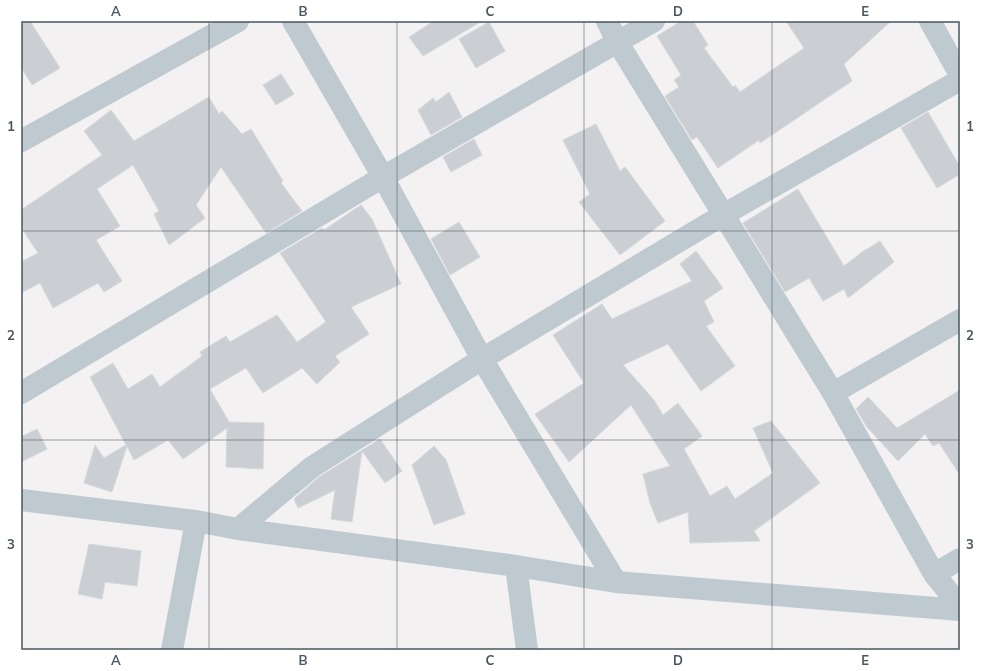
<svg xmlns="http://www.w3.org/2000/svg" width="981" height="671" viewBox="0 0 981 671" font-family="Mulish,sans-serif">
	<rect width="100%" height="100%" fill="#f3f1f1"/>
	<!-- building -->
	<path fill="#cbced3" stroke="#d5d8dc" d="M21,21h9l30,47 -28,17 -11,-18z
		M434,21h48l-59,35 -14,-19z
		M681,21h12l15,24 -4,3 29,39 2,-2 5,7 64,-44 -18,-27h105l-47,43 8,17 -92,62 -1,-3 -41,28 -21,-31 -5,3 -27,-44 14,-9 -5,-7 7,-5 -24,-39z
		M489,22l16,29 -29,17 -17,-29z
		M281,74l13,20 -18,11 -13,-20z
		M449,92l13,25 -31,18 -13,-25 15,-12 3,4z
		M209,97l10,17 3,-3 20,23 9,-5 32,52 -2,2 21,28 -36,22 -45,-66 -25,38 9,13 -36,27 -15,-31 5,-3 -26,-46 -36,24 23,37 -24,14 26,41 -18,11 -6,-9 -45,25 -13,-25 -19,10v-31l17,-9 -17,-26v-17l81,-55 -18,-24 27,-21 23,31z
		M928,112l32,55v7l-23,14 -36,-60z
		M596,124l24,47 5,-4 40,54 -45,34 -41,-53 11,-8 -27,-54z
		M474,139l8,16 -31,17 -8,-15z
		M798,189l46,77 22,-17v1l14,-9 14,21 -46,36 -4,-9 -21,12 -14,-23 -24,14 -42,-69z
		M361,205l11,14 29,65 -50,23 18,27 -34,22 5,6 -23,22 -15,-16 -39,25 -17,-25 -36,21 19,33 35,1 -1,46 -37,-2 1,-39 -44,31 -15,-19 -34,20 -7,-14 -15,46 -28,-9 11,-38 9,13 22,-13 -36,-68 23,-14 15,26 24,-15 8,13 42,-31 -2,-4 26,-16 4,6 47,-27 20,27 29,-20 -46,-69 42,-25 2,2z
		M459,222l21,35 -30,18 -19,-36z
		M696,251l27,37 -19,13 10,21 -8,4 29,40 -34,25 -33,-47 -45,21 31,35 9,15 15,-12 24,33 -18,13 26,47 17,-10 8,13 38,-26 -20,-45 18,-7 49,62 -66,48 6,10 -70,2 -2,-31 -30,11 -8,-20 -7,-29 27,-8 -39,-61 -62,57 -34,-48 49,-31 -31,-48 49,-31 10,15 80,-38 -12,-17z
		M960,390v85l-21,-32 -6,3 -8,-12 -27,27 -31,-34 -11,-18 12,-12 29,31z
		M37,429l10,20 -26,13v-25z
		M380,439l22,32 -17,12 -23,-32 -10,71 -21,-3 4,-29 -37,18 -4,-9 25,-22z
		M434,446l12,14 19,54 -31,11 -22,-60z
		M89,544l52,7 -4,35 -32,-4 -3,17 -24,-5z"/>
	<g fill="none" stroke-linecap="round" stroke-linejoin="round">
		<!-- street -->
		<path stroke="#bfc9d0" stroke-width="22" d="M293,21l90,156 99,182 134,223
			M607,21l11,22 215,350 101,181 26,32
			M930,21l30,54
			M21,141l217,-120
			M21,393l362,-216 271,-156
			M833,393l127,-73
			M21,500l175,21 42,8 278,37 100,16 344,28
			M238,529l74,-62 170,-108 241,-144 237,-135
			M516,566l11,84
			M934,574l26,-15
			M172,650l24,-129"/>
	</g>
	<!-- grid -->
	<path fill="none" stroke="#48565f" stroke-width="1" stroke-opacity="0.55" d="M209,21v629M397,21v629M584,21v629M772,21v629M21,231h939M21,440h939"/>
	<!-- border -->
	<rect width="981" height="671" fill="none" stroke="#ffffff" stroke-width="44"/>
	<rect x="22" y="22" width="937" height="627" fill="none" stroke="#48565f" stroke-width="1.5"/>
	<g font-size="13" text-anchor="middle" font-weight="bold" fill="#48565f">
		<text x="116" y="16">A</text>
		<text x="303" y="16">B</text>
		<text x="490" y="16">C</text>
		<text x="678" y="16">D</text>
		<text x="865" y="16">E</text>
		<text x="11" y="131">1</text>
		<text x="970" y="131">1</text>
		<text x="11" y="340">2</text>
		<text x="970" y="340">2</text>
		<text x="11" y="549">3</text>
		<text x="970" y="549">3</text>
		<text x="116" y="665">A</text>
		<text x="303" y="665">B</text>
		<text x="490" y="665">C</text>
		<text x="678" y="665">D</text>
		<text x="865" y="665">E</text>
	</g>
</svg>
